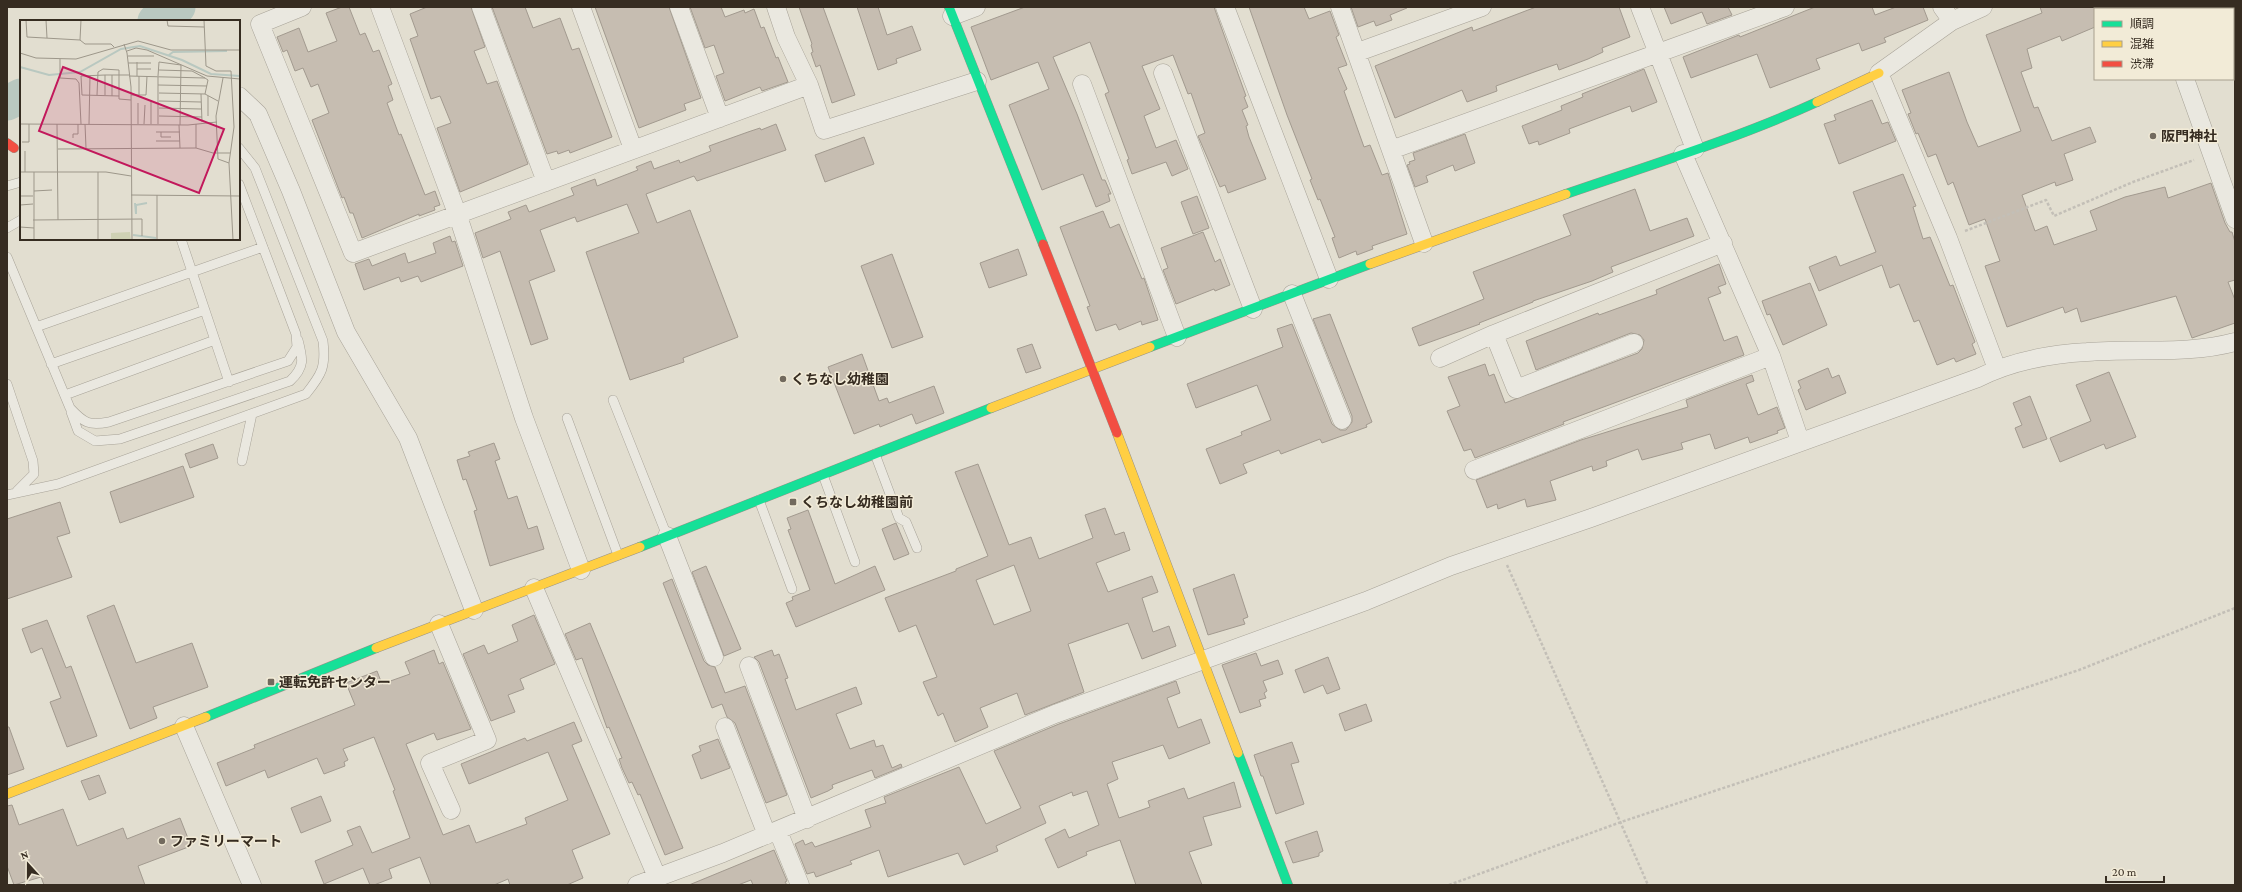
<svg xmlns="http://www.w3.org/2000/svg" width="2242" height="892" viewBox="0 0 2242 892" font-family="'Crimson Pro','Noto Sans JP',serif">
	<rect width="100%" height="100%" fill="#e2ded0"/>
	<g fill="none" stroke-linecap="round" stroke-linejoin="round">
		<!-- river -->
		<path stroke="#b9c8c0" stroke-width="35" d="M155,21l23,-14
			M7,103l14,-7"/>
	</g>
	<!-- building -->
	<path fill="#c6bdb1" stroke="#a29a8f" fill-rule="evenodd" d="M342,7h7l11,28 5,-2 8,19 6,-2 13,34 -4,2 5,14 -6,3 12,32 2,-1 24,61 10,-4 5,14 -6,2 1,3 -16,6v-2l-57,24 -9,-25h-3l-6,-16 -2,1 -30,-78 17,-7 -11,-29 -7,3 -8,-19 -8,3 -8,-21 -4,2 -6,-15 22,-9 9,24 29,-11 -11,-28z
		M427,7h44l14,40 -11,4 13,33 10,-3 31,83 -68,28 -23,-64 14,-5 -11,-27 -9,3 -21,-60 8,-3 -8,-22z
		M492,7h33l8,21 27,-10 12,32 7,-2 33,89 -42,16 -1,-3 -11,4 -1,-3 -10,3z
		M595,7h74l32,91 -17,6 2,6 -47,18z
		M690,7h31l4,10 19,-7 1,3 9,-4 7,19 3,-1 12,31 2,-1 10,25 -26,9 -2,-4 -35,14 -9,-25 8,-3 -10,-28 -9,3z
		M799,7h24l32,88 -23,8 -12,-38 -4,2 -5,-14 2,-1 -2,-7 1,-1z
		M857,7h21l9,28 25,-9 9,24 -25,9 1,4 -19,7z
		M1025,7h189l32,89 -2,1 4,10 -6,3 6,15 -2,1 3,11 17,42 -38,14 -3,-8 -5,2 -22,-51 7,-3 -14,-40 -3,1 -15,-39 -31,11 18,43 -16,7 12,32 20,-8 12,29 -16,7 -6,-14 -34,12 -5,-14 2,-1 -24,-65 4,-2 -19,-50 -37,15 24,57 25,66h3l6,14h-3l2,7 -14,6 -13,-33 -41,16 -33,-85 40,-16 -11,-27 -47,18 -20,-53z
		M1249,7h55l5,12 21,-8 9,24 -3,2 11,28 -9,3 9,21 -3,2 20,56 6,-2 12,30 6,-2 19,61 -35,12 1,3 -16,6 -1,-4 -17,7 -7,-20 3,-1 -15,-38 -2,1 -8,-20 2,-1 -25,-64z
		M1351,7h56v1l-17,7 2,5 -16,6 -2,-5 -16,6z
		M1536,7h83l11,30 -28,11 1,4 -15,7 -29,11 -2,-6 -20,7 -41,15 1,5 -30,11 -5,-12 -67,28 -20,-52 97,-39 1,4z
		M1664,7h64l4,8 -25,9 -5,-12 -31,12z
		M1815,7h57l3,8 21,-8h27l5,13 -44,18 2,4 -24,9 -3,-8 -43,16 4,10 -50,19 -13,-34 -66,24 -8,-21 56,-22 1,2z
		M2040,7h55v20l-33,14 -2,-5 -33,13 5,19 -11,4 13,36 4,-1 14,34 38,-14 6,15 -32,12 9,26 -17,6 -1,-4 -33,13 13,36 12,-5 7,19 43,-15 -7,-19 35,-14 40,-10 3,11 43,-15 14,40 5,9h2l3,10v38l-7,2 7,18v23l-43,15 -16,-42 -95,26 -4,-14 -12,5 -2,-6 -56,20 -22,-61 15,-5 -15,-42 -16,6 -16,-43 -5,3 -12,-31 -8,3 -10,-24 -2,1 -8,-20 3,-1 -9,-23 47,-18 18,50 11,25 43,-16 -35,-96 56,-22z
		M1644,69l13,33 -25,10 -2,-6 -61,23 1,4 -31,12 -1,-4 -9,3 -7,-18 40,-16 -1,-4 22,-9 -1,-3z
		M1872,100l10,24 6,-2 8,19 -57,23 -15,-40 12,-4 -2,-5z
		M776,124l10,26 -89,31 -3,-5 -48,18 11,29 33,-13 48,127 -55,21 1,4 -54,18 -44,-128 53,-19 -12,-29 -50,18 -2,-5 -35,13 15,41 -26,10 19,58 -17,6 -31,-94 -17,7 -8,-25 36,-14 -3,-7 18,-7 3,7 45,-17 -3,-7 24,-9 2,7 41,-16 -2,-3 15,-6 3,8 25,-9 1,3 31,-12 -2,-5 39,-14 12,-4 1,2z
		M1465,134l10,29 -20,8 -2,-6 -27,11 2,6 -13,5 -8,-22 3,-1 -1,-2 6,-2 -2,-7z
		M864,137l10,27 -49,18 -10,-27z
		M1903,174l13,32 -3,1 10,32 7,-2 20,49 3,-1 22,57 -3,2 4,10 -20,8 -2,-4 -17,7 -18,-45 -5,2 -15,-38 -9,4 -8,-23 -63,26 -10,-24 27,-11 4,10 36,-14 -23,-60z
		M1635,189l15,42 37,-13 7,18 -83,31 2,5 -21,9 -59,20v1l-54,21 1,1 -61,22 -7,-18 72,-29 -11,-27 98,-37 -8,-20z
		M1197,196l12,32 -16,6 -12,-32z
		M1103,211l7,17 9,-4 23,55 2,-1 14,42 -16,5 -1,-4 -22,9 -3,-6 -20,7 -9,-24 3,-1 -30,-79z
		M1203,232l12,30 5,-3 10,26 -15,6 -1,-2 -38,15 -13,-34 5,-2 -7,-20z
		M450,236l2,6 3,-1 8,25 -42,16 -3,-6 -17,6 -2,-5 -35,13 -9,-26 14,-5 3,7 33,-13 3,10 28,-10 -3,-10z
		M1018,249l9,26 -38,13 -9,-25z
		M892,254l31,83 -31,11 -31,-82z
		M1719,264l7,20 -8,3 3,6 -13,5 16,43 13,-5 7,19 -181,67 1,2 -89,34 -4,-9 -7,2 -17,-40 13,-5 -12,-29 37,-13 4,12 5,-2 11,29 133,-50 4,-4 2,-9 -4,-5 -9,-2 -95,37 -10,-29 72,-28 1,2 58,-21 -1,-4z
		M1810,283l17,42 -44,20 -13,-31 -3,1 -5,-14z
		M1330,314l42,108 -6,3 1,2 -45,16 -2,-4 -39,15 -2,-4 -36,14 4,9 -27,11 -14,-35 36,-14 -1,-3 30,-12 -14,-35 -61,23 -9,-24 96,-37 -6,-18 15,-5 40,100 8,6h6l6,-8v-6l-39,-97z
		M1032,344l9,24 -15,5 -9,-24z
		M862,354l17,47 8,-3 2,5 45,-17 10,27 -28,11 -4,-10 -32,13 -1,-3 -25,10 -26,-67z
		M1828,368l4,10 7,-3 7,18 -40,17 -8,-20 3,-2 -3,-7z
		M2109,372l27,65 -30,12 -2,-5 -44,18 -10,-24 41,-17 -15,-36z
		M1752,375l2,6 -8,3 12,31 19,-8 8,21 -8,3 1,2 -28,10 -2,-6 -33,12 -5,-15 -29,9 2,6 -41,11 -4,-11 -32,12 1,5 -14,5 -1,-5 -42,15 6,19 -29,7 -2,-8 -27,10 -1,-5 -10,4 -11,-28 105,-40 107,-33 -2,-7z
		M2030,396l17,43 -24,9 -8,-20 7,-3 -9,-22z
		M494,443l6,16 -5,2 13,38 9,-3 11,33 9,-3 7,23 -54,17 -16,-55 3,-1 -11,-31 -3,1 -6,-20 13,-4 -2,-4z
		M213,444l5,14 -28,10 -5,-14z
		M978,464l31,81 22,-8 8,22 54,-21 -8,-23 20,-7 10,27 9,-3 6,18 -34,13 12,29 44,-16 6,16 -16,6 11,34 16,-6 7,20 -34,13 -14,-36 -60,21 16,48 -59,23 -8,-22 -37,15 8,19 -33,15 -12,-29 -5,3 -15,-34 14,-5 -21,-52 -17,7 -14,-34 71,-27v-2l32,-13 -33,-84zM1014,565l17,46 -37,14 -18,-45z
		M183,466l11,31 -74,26 -10,-31z
		M60,502l10,31 -13,4 15,40 -65,22v-80z
		M808,510l27,74 40,-18 10,24 -89,37 -10,-24 7,-3 -1,-3 18,-7 -22,-60 3,-1 -4,-11z
		M896,523l13,31 -15,6 -12,-31z
		M706,566l35,83 -17,7 -32,-84z
		M1234,574l14,43 -5,2 2,5 -37,11 -15,-46z
		M672,579l32,82 4,4 7,2 10,26 20,-7 42,109 -21,8 -31,-80 -8,-6 -5,-13 -10,4 -49,-125z
		M114,605l22,58 56,-20 16,44 -55,20 4,11 -27,11 -43,-113z
		M534,615l21,49 -35,15 4,10 -16,6 7,17 -24,9 -28,-67 21,-9 4,9 30,-13 -6,-16z
		M47,620l19,48 5,-2 26,70 -30,11 -17,-45 11,-4 -19,-50 -11,5 -9,-24z
		M590,623l93,225 -18,7 -25,-61 -2,1 -6,-13 -3,1 -7,-15 -3,-9 3,-1 -13,-31 -2,1 -25,-70 -6,2 -11,-26z
		M434,650l5,14 4,-2 28,67 -34,11 -3,-7 -28,11 37,91 26,-10 7,18 51,-19 -2,-6 43,-18 -20,-48 -79,32 -8,-20 64,-26 2,3 47,-19 8,19 -10,4 38,89 -38,16 11,28 -16,7h-57l-2,-6 -14,6h-63l-11,-28 -31,12 3,9 -18,7h-4l-7,-17 -39,16 -9,-23 38,-16 -6,-14 13,-5 12,27 38,-15 -17,-47 2,-1 -21,-53 -31,12 5,11 -4,2 1,4 -21,8 -7,-16 -49,20 -3,-8 -39,16 -9,-23 38,-15 -1,-3 101,-40 -9,-22 31,-12 5,13 28,-10 -5,-12z
		M772,650l2,6 5,-2 9,24 -3,1 11,31 60,-23 6,17 -26,10 14,35 24,-9 2,7 7,-2 9,23 9,-4 1,3 -27,11 -3,-8 -40,15 1,3 -5,3 -17,7 -52,-136 -5,-5z
		M1256,653l5,13 17,-6 5,14 -20,7 4,10 -3,2 2,5 -7,2 2,6 -21,7 -18,-48z
		M1328,657l12,32 -13,5 -4,-9 -19,8 -9,-23z
		M1176,681l4,12 -13,5 11,30 23,-9 9,24 -41,16 -6,-14 -51,17 6,17 -11,5 12,34 31,-11 -2,-6 36,-13 4,11 46,-17 7,25 -38,10 9,28 -23,7 13,33h-66l-16,-45 -34,12 1,3 -29,13 -13,-29 20,-10 4,9 30,-13 -12,-34 -14,5 -1,-4 -33,14 7,17 -50,23 2,5 -34,14 -6,-12 -70,24 -9,-27 -29,11 2,3 -36,13 -2,-5 -7,2 -12,-30 8,-4 2,5 7,-3 3,5 56,-20 -6,-17 21,-7 -2,-6 75,-30 27,57 35,-16 -27,-57 65,-27z
		M1366,704l6,17 -27,10 -6,-17z
		M7,727h2l15,42 -17,6z
		M718,739l12,29 -29,11 -9,-24 9,-4 -2,-5z
		M1292,742l7,20 -8,2 13,40 -28,10 -13,-38h-2l-7,-21z
		M99,775l7,18 -17,7 -8,-19z
		M321,796l10,25 -30,12 -10,-25z
		M12,805l7,20 44,-16 14,37 46,-18 4,11 53,-21 11,28 -53,20 7,19h-101l-3,-8 -27,8 -7,-19v-60z
		M1317,831l6,20 -4,2v3l-26,7 -8,-21z
		M774,850l13,31 -2,1 2,3h-34l-2,-5 -13,5h-49z"/>
	<g fill="none" stroke-linecap="round" stroke-linejoin="round">
		<defs>
			<path id="lane" d="M7,186l14,-4
				M7,228l14,-8
				M181,239l48,143
				M7,257l63,151c14,15 19,18 39,14l179,-61 9,-14 -1,-13 -57,-150
				M36,327l227,-80
				M51,364l154,-54
				M7,384l26,77 1,13 -17,17
				M65,395l150,-55
				M613,400l54,136
				M71,412l7,19 17,10 25,-2 170,-58c15,-14 13,-22 8,-41
				M567,418l51,137
				M875,454l24,64 7,4 11,26
				M242,461l10,-47
				M823,475l32,87
				M7,495l51,-11 248,-90c16,-20 20,-27 17,-53l-68,-173 -16,-20
				M759,500l33,89"/>
			<path id="street" d="M302,7l-42,17 93,229 456,-168
				M380,7l78,209 66,202 57,152
				M481,7l65,175
				M581,7l52,142
				M679,7l41,111
				M776,7l10,30 23,48 15,45 153,-49
				M1225,7l104,272
				M1340,7l84,236
				M1640,7l55,142
				M1942,7l10,14
				M1983,7l-31,14 -73,52 69,165 49,131
				M2157,7l1,2
				M952,16l24,-9
				M1358,52l124,-45
				M1163,73l90,236
				M2185,79l50,140
				M1082,84l95,253
				M239,96l19,18 33,77 55,141 62,106 66,172
				M1391,150l394,-143
				M1683,154l88,202 29,85
				M1292,294l50,126
				M1494,334l22,55 118,-46
				M1440,358l54,-24 229,-91
				M1474,470l297,-114
				M667,536l47,121
				M534,588l123,289
				M439,624l48,116 -57,23 21,47
				M749,666l58,153
				M184,726l68,159
				M725,727l42,108
				M778,831l22,54
				M637,885l86,-32 332,-139 311,-113 85,-35 140,-48 387,-140c32,-16 73,-24 109,-26 49,-4 100,3 148,-10"/>
			<path id="fast" d="M949,7l94,237
				M1566,194c84,-29 170,-55 251,-92
				M1150,347l220,-83
				M640,547l351,-139
				M206,717l170,-69
				M1238,753l50,132"/>
			<path id="slow" d="M1817,102l62,-29
				M1370,264l196,-70
				M991,408l159,-61
				M1117,433l121,320
				M376,648l264,-101
				M7,794l199,-77"/>
			<path id="jam" d="M7,143l7,5
				M1043,244l74,189"/>
		</defs>
		<!-- lane casing -->
		<use href="#lane" stroke="#a8a398" stroke-width="10"/>
		<!-- street casing -->
		<use href="#street" stroke="#a8a398" stroke-width="19"/>
		<!-- fast casing -->
		<use href="#fast" stroke="#979288" stroke-width="10"/>
		<!-- slow casing -->
		<use href="#slow" stroke="#979288" stroke-width="10"/>
		<!-- jam casing -->
		<use href="#jam" stroke="#979288" stroke-width="10"/>
		<!-- path -->
		<path stroke="#c3bfb7" stroke-width="2.5" stroke-dasharray="3 2" stroke-linecap="butt" d="M1965,231l81,-31 8,16 79,-34 61,-22
			M1507,565l141,320
			M1449,885l172,-63 458,-152 156,-62"/>
		<!-- lane -->
		<use href="#lane" stroke="#eae8e0" stroke-width="9"/>
		<!-- street -->
		<use href="#street" stroke="#eae8e0" stroke-width="18"/>
		<!-- fast -->
		<use href="#fast" stroke="#16e098" stroke-width="9"/>
		<!-- slow -->
		<use href="#slow" stroke="#ffcf43" stroke-width="9"/>
		<!-- jam -->
		<use href="#jam" stroke="#f24e42" stroke-width="9"/>
	</g>
	<!-- markers -->
	<g fill="#726a5e" stroke="#f2ebd7" stroke-width="1.5">
		<circle cx="2153" cy="136" r="4"/>
		<circle cx="783" cy="379" r="4"/>
		<rect x="789" y="498" width="8" height="8" rx="2"/>
		<rect x="267" y="678" width="8" height="8" rx="2"/>
		<circle cx="162" cy="841" r="4"/>
	</g>
	<g text-anchor="middle" dominant-baseline="central" stroke-width="3" stroke-linejoin="round" paint-order="stroke">
		<!-- poi labels -->
		<g font-size="14" font-weight="bold" fill="#362c21" stroke="#f2ebd7" text-anchor="start">
			<text x="2161" y="136">阪門神社</text>
			<text x="791" y="379">くちなし幼稚園</text>
			<text x="801" y="502">くちなし幼稚園前</text>
			<text x="279" y="682">運転免許センター</text>
			<text x="170" y="841">ファミリーマート</text>
		</g>
	</g>
	<!-- overview -->
	<g transform="translate(20 20)">
		<rect width="220" height="220" fill="#e2ded0"/>
		<path d="M110,212l1,8h-20v-7z" fill="#cfd1b4"/>
		<path fill="none" stroke="#b9c8c0" stroke-width="2" d="M149,35l4,-3 54,-1M0,47l29,8 31,-3 41,-23 19,-3 42,14 29,14 29,2M115,183l1,11v-9l11,-2M113,215l23,3"/>
		<path fill="none" stroke="#9d978a" stroke-width="1" d="M6,0l1,17 53,3 5,4h26l3,3M26,0l1,18M147,0l1,6 36,1M184,0l2,46 10,5h15l3,56 -5,36M60,20l1,-20M104,24l3,9 4,34 1,153M107,31l9,-3 11,2 60,26 33,3M0,33l16,5 40,1 62,-18 33,9h69M108,36h26M40,39v19l16,1 3,4 2,41M117,42v14M108,43h23M117,49h14M139,50l33,1 13,7M85,55h24M109,56l76,2 3,2 -3,14M138,56l1,-14 22,3 -1,60M138,57v47M203,58l-7,38 2,43 11,4 4,77M138,65l49,1M139,73l46,1 13,7M181,74l1,28M77,75l1,-23 5,-3 16,1v29l12,1M85,75v-20l-24,1 1,19 37,1M111,75h15l1,-19M119,75v-19M92,76v-21M188,76v20M139,81l42,1M139,88l42,1M139,96l43,1M0,104l168,1 29,-3M37,104l1,96M65,104l1,24M69,104l1,-48M118,104v-21M124,104l1,-19M131,104v-24M176,104v24M159,105l1,23M136,112h24M141,112v5h10M53,118v-4h5v-10M136,121h24M2,122h7v-18M38,129l138,-1 17,5h17M0,152h86l25,4M5,152v-21M78,152v68M14,171l18,-1M111,175l109,1M0,176h13M0,185l13,-1M13,200l109,-1v17M0,207l14,1M14,220v-68M137,220v-45"/>
		<path fill="#c2185b" fill-opacity="0.15" stroke="#c2185b" stroke-width="2" d="M43,47l161,62 -25,64 -160,-62z"/>
		<rect width="220" height="220" fill="none" stroke="#362c21" stroke-width="2"/>
	</g>
	<!-- border -->
	<rect width="2242" height="892" fill="none" stroke="#362c21" stroke-width="16"/>
	<!-- legend -->
	<rect x="2094" y="8" width="140" height="72" fill="#f2ebd7" stroke="#a79f8e"/>
	<rect x="2102" y="21" width="20" height="6" fill="#16e098" stroke="#a79f8e"/>
	<text x="2130" y="28" font-size="12" fill="#362c21">順調</text>
	<rect x="2102" y="41" width="20" height="6" fill="#ffcf43" stroke="#a79f8e"/>
	<text x="2130" y="48" font-size="12" fill="#362c21">混雑</text>
	<rect x="2102" y="61" width="20" height="6" fill="#f24e42" stroke="#a79f8e"/>
	<text x="2130" y="68" font-size="12" fill="#362c21">渋滞</text>
	<!-- north arrow -->
	<g transform="translate(28 864) rotate(339)" stroke="#f2ebd7" stroke-width="3" paint-order="stroke">
	<path d="M0-3L7 15L0 10L-7 15Z" fill="#362c21"/>
	<text y="-6" font-size="11" font-weight="bold" text-anchor="middle" fill="#362c21">N</text>
	</g>
	<!-- scale -->
	<path d="M2106 876v6h58v-6" fill="none" stroke="#362c21" stroke-width="2"/>
	<text x="2112" y="876" font-size="12" fill="#362c21" stroke="#f2ebd7" stroke-width="3" paint-order="stroke">20 m</text>
</svg>
